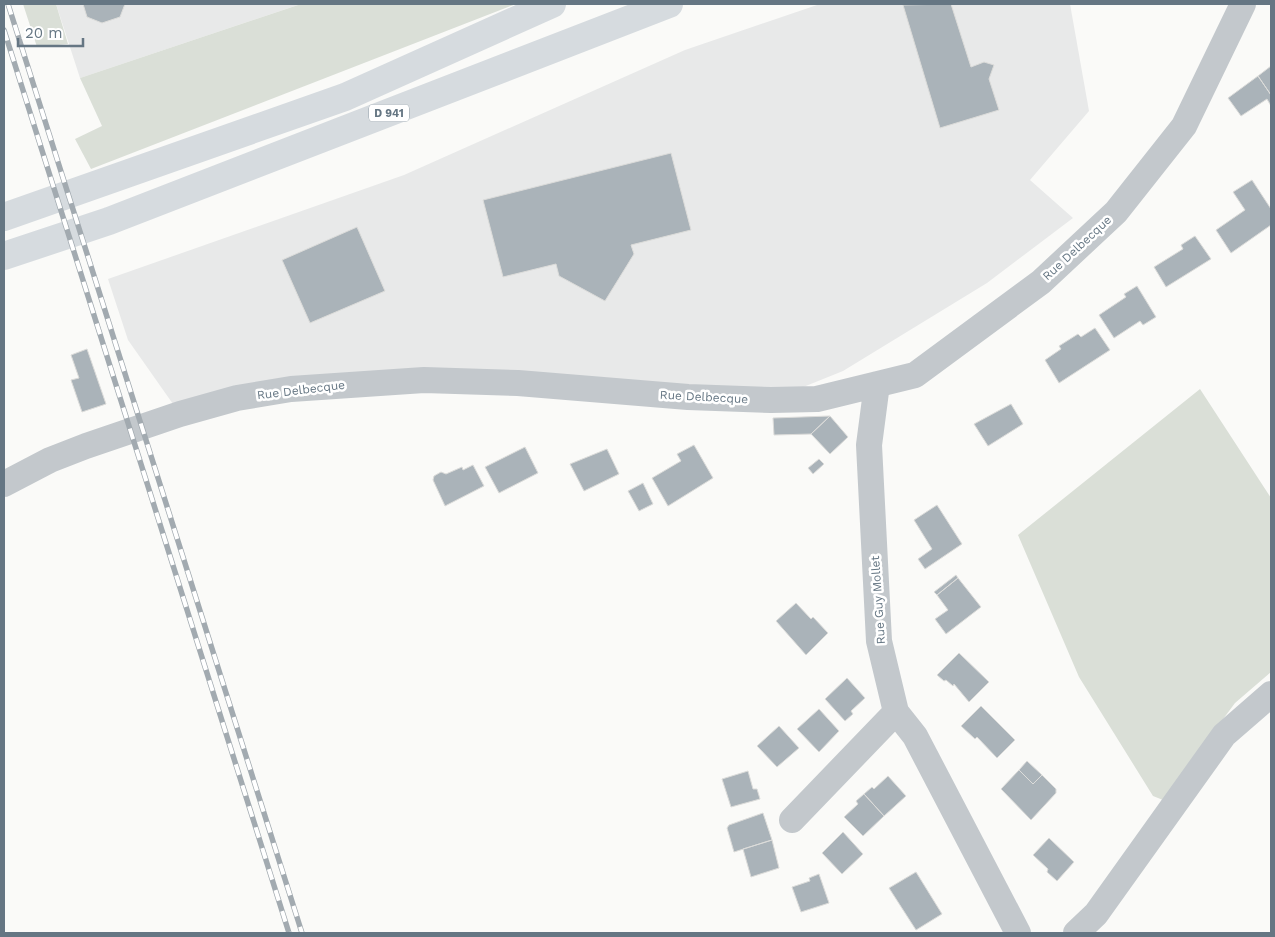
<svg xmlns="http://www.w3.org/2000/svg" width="1275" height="937" viewBox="0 0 1275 937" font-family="'Work Sans',sans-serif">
	<rect width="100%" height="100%" fill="#fafaf8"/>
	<!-- built -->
	<path fill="#e8e9e9" d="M56,4h245l-221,74z
		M820,4h250l19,107 -59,69 43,38 -86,65 -144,88 -72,29 -347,-20 -244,34 -52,-74 -20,-61 296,-104 281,-125z"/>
	<!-- green -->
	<path fill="#dadfd7" d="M23,4h33l12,40 -31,3z
		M301,4h215l-425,165 -16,-30 27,-13 -22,-48z
		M1200,389l71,109v174l-36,31 -72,97 -10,-4 -74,-119 -61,-142z"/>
	<!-- building -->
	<path fill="#aab3b9" stroke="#dcdcda" d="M83,4h42l-5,13 -18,6 -15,-6z
		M951,4l20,63 13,-5 10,3 -5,14 10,31 -59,18 -37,-123z
		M1271,66v29l-13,-19z
		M1258,76l13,19v11l-4,-7 -26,17 -13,-18z
		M671,153l20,77 -60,15 3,9 -29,47 -46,-25 -3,-12 -53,13 -20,-77z
		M1252,180l19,29v16l-40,28 -15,-23 29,-20 -12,-18z
		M357,227l28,64 -75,32 -28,-63z
		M1195,236l16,23 -45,28 -12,-20 29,-18 -2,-4z
		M1137,286l19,31 -13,8 -3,-4 -26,17 -15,-23 27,-18 -2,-3z
		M1095,328l15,22 -51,33 -14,-23 16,-11 -2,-3 19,-12 3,3z
		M87,349l19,55 -24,8 -11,-32 8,-2 -8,-23z
		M1011,404l12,20 -35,22 -14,-22z
		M830,416l-19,18 -37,1 -1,-17z
		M830,416l18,21 -18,17 -19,-20z
		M694,445l19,33 -45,28 -16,-28 29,-17 -4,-7z
		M525,447l13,26 -39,20 -14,-26z
		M607,449l12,25 -35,17 -14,-27z
		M819,459l5,5 -11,10 -5,-6z
		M473,465l11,21 -39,20 -12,-26 1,-4 7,-4 5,2 16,-7 1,3z
		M643,483l10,21 -14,7 -11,-20z
		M937,505l25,39 -37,25 -7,-10 14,-10 -18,-29z
		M956,575l2,3 -21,17 -3,-3z
		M958,578l23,29 -35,27 -11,-15 13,-9 -11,-15z
		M796,603l15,16 2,-2 15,16 -22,22 -30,-34z
		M959,653l30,29 -20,20 -15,-18 -1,2 -7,-6 -2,1 -7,-6z
		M847,678l18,20 -14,13 2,3 -8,7 -20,-22z
		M981,706l34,34 -18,18 -20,-21 -2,2 -14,-13z
		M819,709l20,22 -20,21 -22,-23z
		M779,726l20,22 -22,19 -20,-21z
		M1027,761l15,14 -9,9 -14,-14z
		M1019,770l14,14 9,-9 14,14v4l-25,27 -30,-31z
		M748,771l5,18h4l3,10 -29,8 -9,-28z
		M888,776l18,20 -22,20 -20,-22 8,-7 2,2z
		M864,794l20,22 -21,20 -19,-19 14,-13 -2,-3z
		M763,813l9,27 -38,12 -7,-24 2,-3z
		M843,832l20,22 -21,20 -20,-21z
		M1049,838l25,24 -17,19 -10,-9 1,-3 -15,-14z
		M772,840l7,28 -28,9 -8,-28z
		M916,872l26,42 -26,16 -27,-42z
		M819,874l10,29 -28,9 -9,-25 18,-6 -1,-3z"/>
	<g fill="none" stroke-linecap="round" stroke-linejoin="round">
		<!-- minor -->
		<path stroke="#c3c8cc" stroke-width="26" d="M877,384l-8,61 10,196 17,71 19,24 103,197
			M4,484l46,-24 36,-14 94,-32 57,-16 54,-9 133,-9 94,3 170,14 83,3 46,-1 98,-24 126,-93 75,-70 68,-86 59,-122
			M792,820l104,-108
			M1076,933l20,-19 128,-179 47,-41"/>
		<!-- highway -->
		<path stroke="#d6dbdf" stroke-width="28" d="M4,217l341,-120 207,-93
			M4,256l105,-35 560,-217"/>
		<defs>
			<path id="rail" d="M8,4l294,929
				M4,30l285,903"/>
		</defs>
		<!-- rail casing -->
		<use href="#rail" stroke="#a2aab0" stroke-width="5.5"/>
		<!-- rail -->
		<use href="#rail" stroke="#fff" stroke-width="4" stroke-dasharray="11" stroke-linecap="butt"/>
	</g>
	<g text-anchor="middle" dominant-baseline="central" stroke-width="5" stroke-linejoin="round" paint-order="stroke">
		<!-- shield labels -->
		<rect fill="#fff" stroke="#939fa8" stroke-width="1" x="369" y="104.5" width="40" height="17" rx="4"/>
		<g font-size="11" font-weight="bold" fill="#657683">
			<text x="389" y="113">D 941</text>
		</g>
		<!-- street labels -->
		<g font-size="12" fill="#657683" stroke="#fff">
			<text transform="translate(1077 248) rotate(-43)">Rue Delbecque</text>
			<text transform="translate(301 390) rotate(-7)">Rue Delbecque</text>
			<text transform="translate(704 397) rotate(3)">Rue Delbecque</text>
			<text transform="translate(878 600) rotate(-94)">Rue Guy Mollet</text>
		</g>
	</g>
	<!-- border -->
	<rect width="1275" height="937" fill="none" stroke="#657683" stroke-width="10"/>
	<!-- scale -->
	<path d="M18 38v8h65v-8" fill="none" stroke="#657683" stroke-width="2.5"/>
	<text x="25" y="38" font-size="15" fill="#657683" stroke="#ffffff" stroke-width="4" paint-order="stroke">20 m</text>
</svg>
